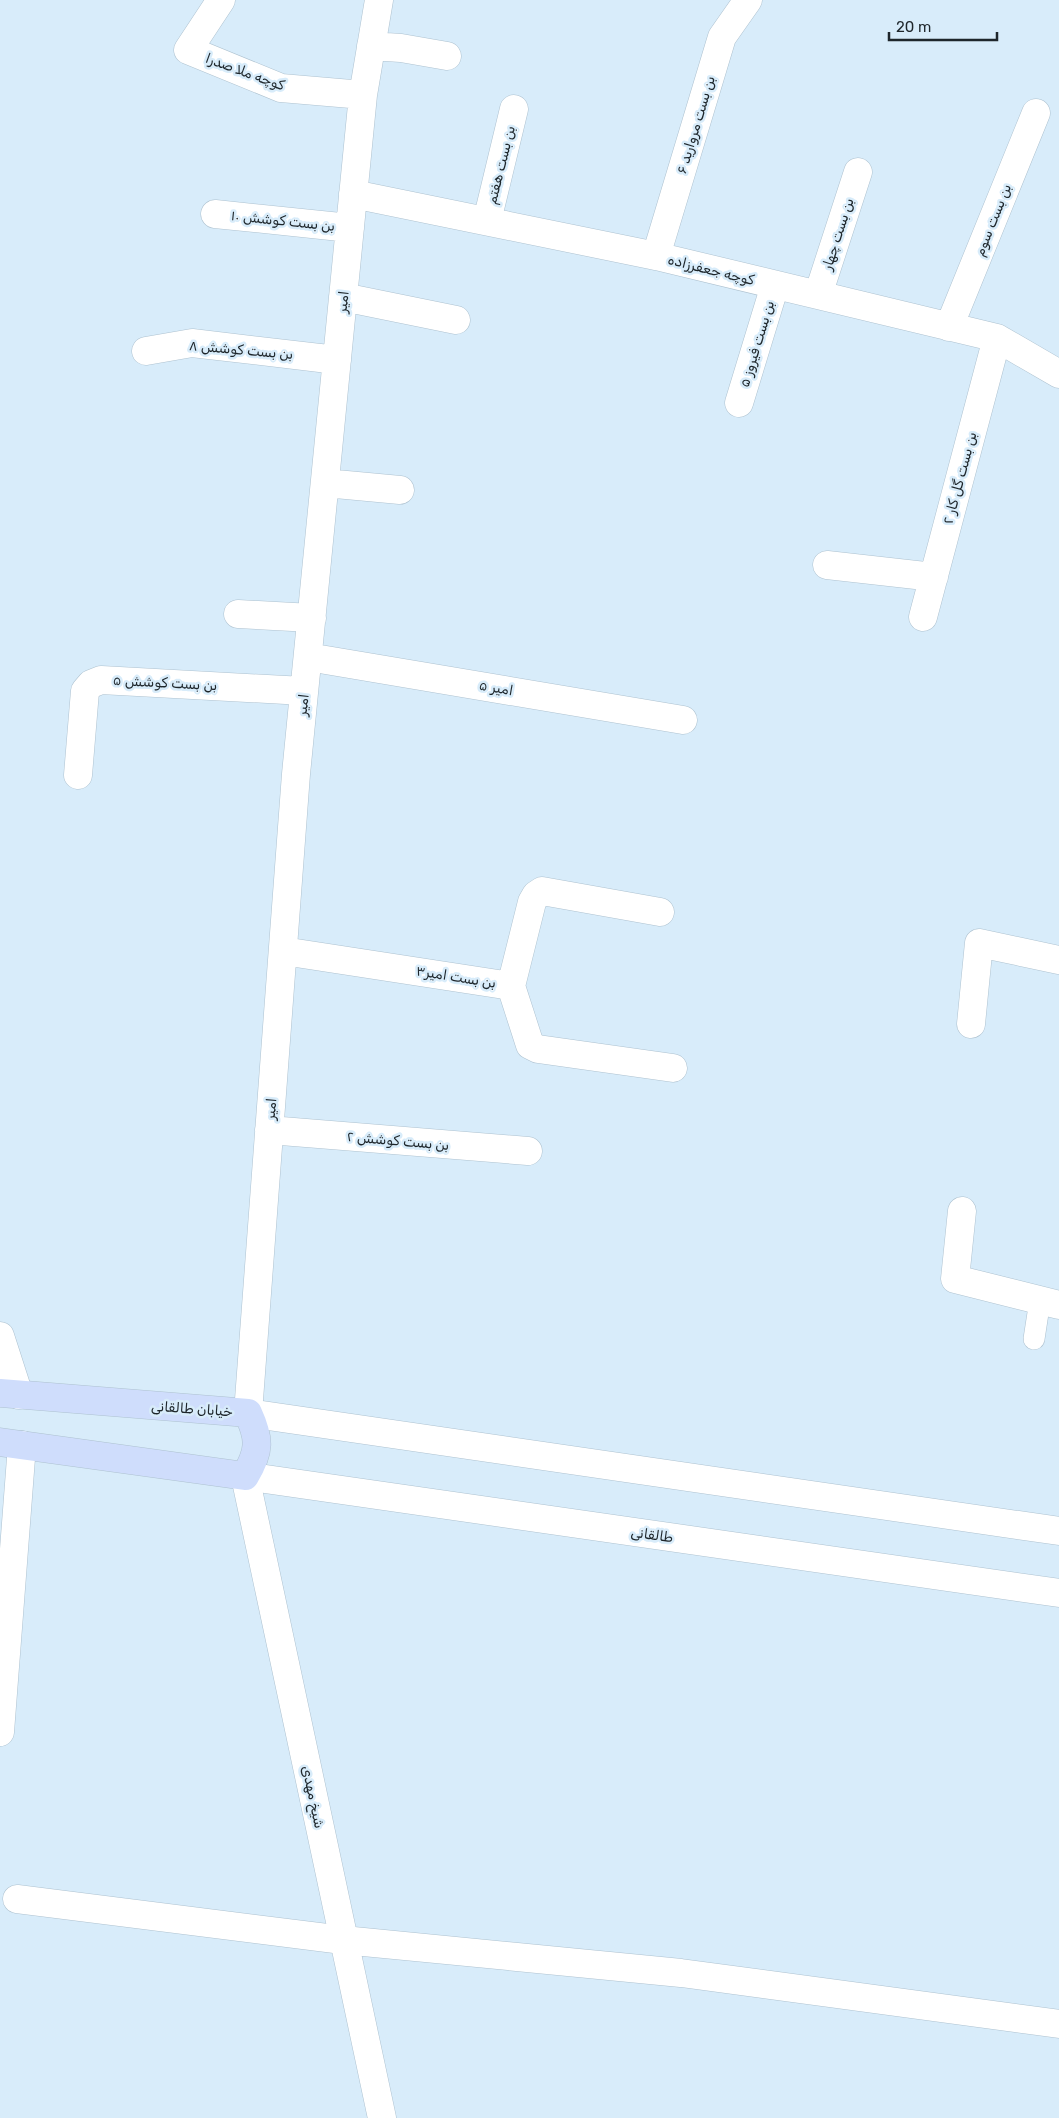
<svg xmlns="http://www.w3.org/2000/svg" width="1059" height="2118" viewBox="0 0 1059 2118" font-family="Rubik,Cairo,sans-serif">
	<rect width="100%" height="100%" fill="#d8ecfa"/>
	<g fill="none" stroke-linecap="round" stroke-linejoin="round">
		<defs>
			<path id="service" d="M1034,1339l6,-39"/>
			<path id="pedestrian" d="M248,1413l811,118
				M245,1476l814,117
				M17,1899l326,41 338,33 378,51"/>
			<path id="minor" d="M221,0l-33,50 93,38 82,7
				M371,46l30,2 46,8
				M353,194l303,62 341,82 62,36
				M215,214l135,14
				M487,221l27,-112
				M656,256l66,-219 26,-37
				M818,295l40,-123
				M343,297l113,23
				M949,327l87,-214
				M146,351l46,-8 145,17
				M739,403l36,-118
				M325,483l75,7
				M827,565l107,12
				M238,614l74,4
				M923,617l74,-279
				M308,657l375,63
				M78,775l7,-84 6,-7 10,-4 203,11
				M283,951l228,35 19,59 8,4 135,19
				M511,986l21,-84 4,-7 6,-4 118,21
				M971,1024l8,-81 80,17
				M269,1130l259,21
				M962,1211l-7,68 104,26
				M0,1336l19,59
				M248,1413l48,-639 67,-679 16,-95
				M0,1732l22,-287"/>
			<path id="tertiary" d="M245,1476l137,642"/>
			<path id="secondary" d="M0,1393l248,20c12,26 12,38 -3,63l-245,-34"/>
		</defs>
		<!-- service casing -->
		<use href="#service" stroke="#aec2d0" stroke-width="22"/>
		<!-- pedestrian casing -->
		<use href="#pedestrian" stroke="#aec2d0" stroke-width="29"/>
		<!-- minor casing -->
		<use href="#minor" stroke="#aec2d0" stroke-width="29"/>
		<!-- tertiary casing -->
		<use href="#tertiary" stroke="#aec2d0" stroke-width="29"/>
		<!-- secondary casing -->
		<use href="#secondary" stroke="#aec2d0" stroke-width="29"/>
		<!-- service -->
		<use href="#service" stroke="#fff" stroke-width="21"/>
		<!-- pedestrian -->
		<use href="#pedestrian" stroke="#fff" stroke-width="28"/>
		<!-- minor -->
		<use href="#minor" stroke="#fff" stroke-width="28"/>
		<!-- tertiary -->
		<use href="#tertiary" stroke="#fff" stroke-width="28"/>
		<!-- secondary -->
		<use href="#secondary" stroke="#cfddfc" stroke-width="28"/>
	</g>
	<g text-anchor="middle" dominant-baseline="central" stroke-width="5" stroke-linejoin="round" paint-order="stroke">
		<!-- street labels -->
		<g font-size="14" fill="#1e262b" stroke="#d8ecfa">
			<text transform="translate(245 72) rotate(20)">کوچه ملا صدرا</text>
			<text transform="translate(696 125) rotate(-73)">بن بست مروارید ۶</text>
			<text transform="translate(501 165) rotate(-76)">بن بست هفتم</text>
			<text transform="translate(993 220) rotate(-68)">بن بست سوم</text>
			<text transform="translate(283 221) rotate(6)">بن بست کوشش ۱۰</text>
			<text transform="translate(838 234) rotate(-72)">بن بست چهار</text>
			<text transform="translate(711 270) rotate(14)">کوچه جعفرزاده</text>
			<text transform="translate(343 302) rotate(-84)">امیر</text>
			<text transform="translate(757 344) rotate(-73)">بن بست فیروز ۵</text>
			<text transform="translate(241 350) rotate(5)">بن بست کوشش ۸</text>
			<text transform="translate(960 478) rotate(-75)">بن بست گل کار ۲</text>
			<text transform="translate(165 683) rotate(3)">بن بست کوشش ۵</text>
			<text transform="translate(496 688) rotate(10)">امیر ۵</text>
			<text transform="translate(303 705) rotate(-84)">امیر</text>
			<text transform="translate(456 977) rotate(9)">بن بست امیر۳</text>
			<text transform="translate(271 1109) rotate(-85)">امیر</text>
			<text transform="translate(398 1141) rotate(5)">بن بست کوشش ۲</text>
			<text transform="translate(192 1409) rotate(4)">خیابان طالقانی</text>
			<text transform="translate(652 1535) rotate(8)">طالقانی</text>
			<text transform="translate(313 1797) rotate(78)">شیخ مهدی</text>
		</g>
	</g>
	<!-- scale -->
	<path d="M889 32v8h108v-8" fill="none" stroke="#1e262b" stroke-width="2.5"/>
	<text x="896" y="32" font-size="15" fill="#1e262b" stroke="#d8ecfa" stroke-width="4" paint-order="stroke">20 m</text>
</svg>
